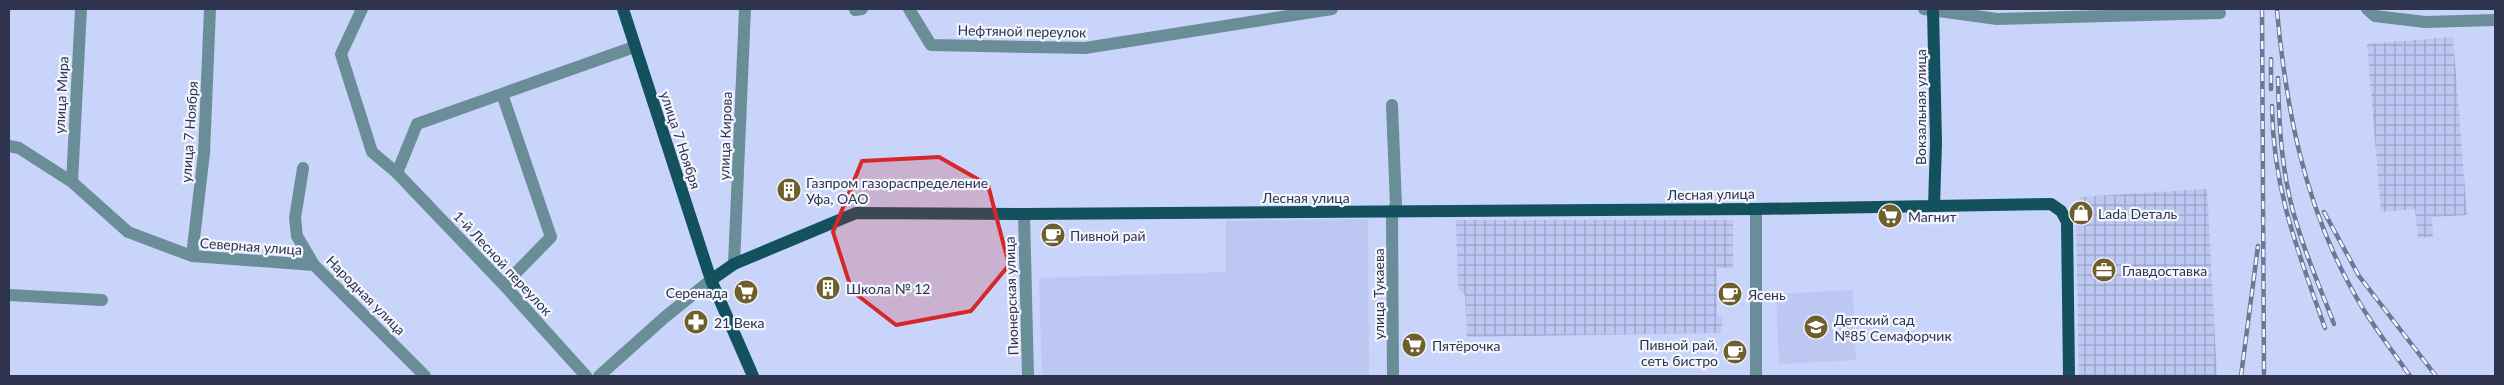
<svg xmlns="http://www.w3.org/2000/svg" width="2504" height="385" viewBox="0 0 2504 385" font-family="Lato,sans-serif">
	<defs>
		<pattern id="industrial-grid" width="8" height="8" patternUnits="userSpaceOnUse" patternTransform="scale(1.25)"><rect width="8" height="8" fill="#bcc7f2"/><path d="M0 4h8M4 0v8" fill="none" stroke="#99a2c6"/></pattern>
	</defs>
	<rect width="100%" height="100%" fill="#c9d4fb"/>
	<!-- built -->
	<path fill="#bcc7f2" d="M1368,219l1,157h-327l-3,-98 187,-6v-51z
		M1853,290l3,70 -77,4 -3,-70z"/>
	<!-- industrial -->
	<path fill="url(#industrial-grid)" d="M2453,37l14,178 -35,2 1,20 -15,1 -3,-29 -34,3 -14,-168z
		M2207,189l10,187h-138l-3,-166 4,-13z
		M1456,220h277v48h-16v48h6l-2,17 -254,4 -2,-42 -7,-6z"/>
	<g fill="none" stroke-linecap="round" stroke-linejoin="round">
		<!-- minor -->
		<path stroke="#6a8e97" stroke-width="12" d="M362,9l-21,45 31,98 25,21 107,112 82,91
			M909,9l22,36 154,3 247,-39
			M1924,9l73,10 223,-6
			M2367,9l8,7 50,6 70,-2
			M855,10l7,-1
			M502,94l49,143 -47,48
			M1392,105l4,100 -4,7 1,164
			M9,146l10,2 53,34 56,50 64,24 122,9
			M303,168l-8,50 2,18 17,29 111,111
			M397,173l20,-49 217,-77
			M72,182l9,-173
			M1024,214l4,162
			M192,256l12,-103 6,-144
			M734,264l11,-255
			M9,295l93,5
			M599,376l66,-59 46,-37
			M1756,376v-167"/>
		<!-- major -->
		<path stroke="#12515d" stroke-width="12" d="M623,9l88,271 42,96
			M1933,9l3,134 -2,63
			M711,280l23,-16 122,-51 168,1 732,-5 295,-5 10,7 6,11 2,154"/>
		<defs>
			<path id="rail" d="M2262,9l2,367
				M2277,11c9,95 26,188 72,273 17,33 40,62 61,92
				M2271,59v30
				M2278,78c1,50 4,102 20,150 10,33 24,64 36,96
				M2272,106c1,84 26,145 53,222
				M2324,212l35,64 77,100
				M2241,376l17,-130"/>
		</defs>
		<!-- rail casing -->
		<use href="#rail" stroke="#6f7797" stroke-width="4.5"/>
		<!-- rail -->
		<use href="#rail" stroke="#f4f6fd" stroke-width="2.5" stroke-dasharray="8" stroke-linecap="butt"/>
	</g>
	<!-- marked area -->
	<path fill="#d62828" fill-opacity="0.2" stroke="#d62828" stroke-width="4" stroke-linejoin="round" d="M939,157l49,28 21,80 -38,46 -75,14 -44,-34 -19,-59 29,-71z"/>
	<!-- icons -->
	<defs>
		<symbol id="building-disc" viewBox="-11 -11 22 22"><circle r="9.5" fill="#6e5f2d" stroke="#f4f6fd"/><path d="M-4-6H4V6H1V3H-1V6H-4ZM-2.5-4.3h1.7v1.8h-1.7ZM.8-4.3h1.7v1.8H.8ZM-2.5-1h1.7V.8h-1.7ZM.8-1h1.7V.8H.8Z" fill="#fff"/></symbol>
		<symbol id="shop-disc" viewBox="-11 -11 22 22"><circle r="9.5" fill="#6e5f2d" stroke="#f4f6fd"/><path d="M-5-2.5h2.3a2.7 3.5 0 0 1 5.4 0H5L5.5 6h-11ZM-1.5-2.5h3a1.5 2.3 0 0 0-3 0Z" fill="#fff"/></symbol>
		<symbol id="supermarket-disc" viewBox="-11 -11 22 22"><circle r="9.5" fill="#6e5f2d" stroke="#f4f6fd"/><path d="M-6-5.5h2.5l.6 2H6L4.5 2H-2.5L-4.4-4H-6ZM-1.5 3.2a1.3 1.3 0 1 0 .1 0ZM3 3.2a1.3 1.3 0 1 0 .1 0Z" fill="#fff"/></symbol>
		<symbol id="cafe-disc" viewBox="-11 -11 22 22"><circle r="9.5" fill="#6e5f2d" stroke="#f4f6fd"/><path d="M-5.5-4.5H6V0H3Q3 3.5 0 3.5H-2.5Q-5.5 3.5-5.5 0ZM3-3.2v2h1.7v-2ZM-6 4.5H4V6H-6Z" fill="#fff"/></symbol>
		<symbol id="office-disc" viewBox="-11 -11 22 22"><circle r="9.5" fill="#6e5f2d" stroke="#f4f6fd"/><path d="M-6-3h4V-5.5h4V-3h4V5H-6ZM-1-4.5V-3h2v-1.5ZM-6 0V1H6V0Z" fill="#fff"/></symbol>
		<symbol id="pharmacy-disc" viewBox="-11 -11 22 22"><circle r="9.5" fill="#6e5f2d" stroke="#f4f6fd"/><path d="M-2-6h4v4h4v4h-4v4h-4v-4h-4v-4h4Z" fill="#fff"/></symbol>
		<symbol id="school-disc" viewBox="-11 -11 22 22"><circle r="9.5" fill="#6e5f2d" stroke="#f4f6fd"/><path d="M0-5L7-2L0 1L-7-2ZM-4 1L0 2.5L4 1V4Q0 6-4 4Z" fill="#fff"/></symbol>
	</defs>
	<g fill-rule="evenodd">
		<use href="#building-disc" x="775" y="176" width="28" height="28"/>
		<use href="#shop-disc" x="2067" y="199" width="28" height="28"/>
		<use href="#supermarket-disc" x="1876" y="202" width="28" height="28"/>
		<use href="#cafe-disc" x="1039" y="221" width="28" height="28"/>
		<use href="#office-disc" x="2090" y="256" width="28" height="28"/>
		<use href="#building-disc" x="814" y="274" width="28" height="28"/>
		<use href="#supermarket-disc" x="732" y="278" width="28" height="28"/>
		<use href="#cafe-disc" x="1716" y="280" width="28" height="28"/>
		<use href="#pharmacy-disc" x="682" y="308" width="28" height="28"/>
		<use href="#school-disc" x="1802" y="313" width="28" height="28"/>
		<use href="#supermarket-disc" x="1400" y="331" width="28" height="28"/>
		<use href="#cafe-disc" x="1721" y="338" width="28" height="28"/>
	</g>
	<g text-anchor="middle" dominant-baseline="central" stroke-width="4.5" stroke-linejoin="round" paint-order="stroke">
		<!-- street labels -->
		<g font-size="14" fill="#2e344e" stroke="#f4f6fd">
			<text transform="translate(1022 31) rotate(1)">Нефтяной переулок</text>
			<text transform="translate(61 95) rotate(-87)">улица Мира</text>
			<text transform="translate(1920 107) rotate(-90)">Вокзальная улица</text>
			<text transform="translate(189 132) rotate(-86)">улица 7 Ноября</text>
			<text transform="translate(725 136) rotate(-88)">улица Кирова</text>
			<text transform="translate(681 140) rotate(72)">улица 7 Ноября</text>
			<text transform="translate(1711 194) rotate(-1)">Лесная улица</text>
			<text x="1306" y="197">Лесная улица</text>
			<text transform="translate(251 246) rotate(4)">Северная улица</text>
			<text transform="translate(503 263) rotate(47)">1-й Лесной переулок</text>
			<text transform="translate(1378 294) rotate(-90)">улица Тукаева</text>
			<text transform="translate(366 295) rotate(45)">Народная улица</text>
			<text transform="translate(1011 296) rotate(-92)">Пионерская улица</text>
		</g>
		<!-- poi labels -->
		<g font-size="14" fill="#2e344e" stroke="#f4f6fd" text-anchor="start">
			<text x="806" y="182">Газпром газораспределение<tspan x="806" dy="16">Уфа, ОАО</tspan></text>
			<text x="2098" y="213">Lada Dеталь</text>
			<text x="1908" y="216">Магнит</text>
			<text x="1070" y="235">Пивной рай</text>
			<text x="2122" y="270">Главдоставка</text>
			<text x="846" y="288">Школа № 12</text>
			<text x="728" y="292" text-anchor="end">Серенада</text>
			<text x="1748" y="294">Ясень</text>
			<text x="1834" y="319">Детский сад<tspan x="1834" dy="16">№85 Семафорчик</tspan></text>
			<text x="714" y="322">21 Века</text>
			<text x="1718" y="344" text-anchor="end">Пивной рай,<tspan x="1718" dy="16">сеть бистро</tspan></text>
			<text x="1432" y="345">Пятёрочка</text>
		</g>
	</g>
	<!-- border -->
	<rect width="2504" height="385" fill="none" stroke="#2e344e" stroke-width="20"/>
</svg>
